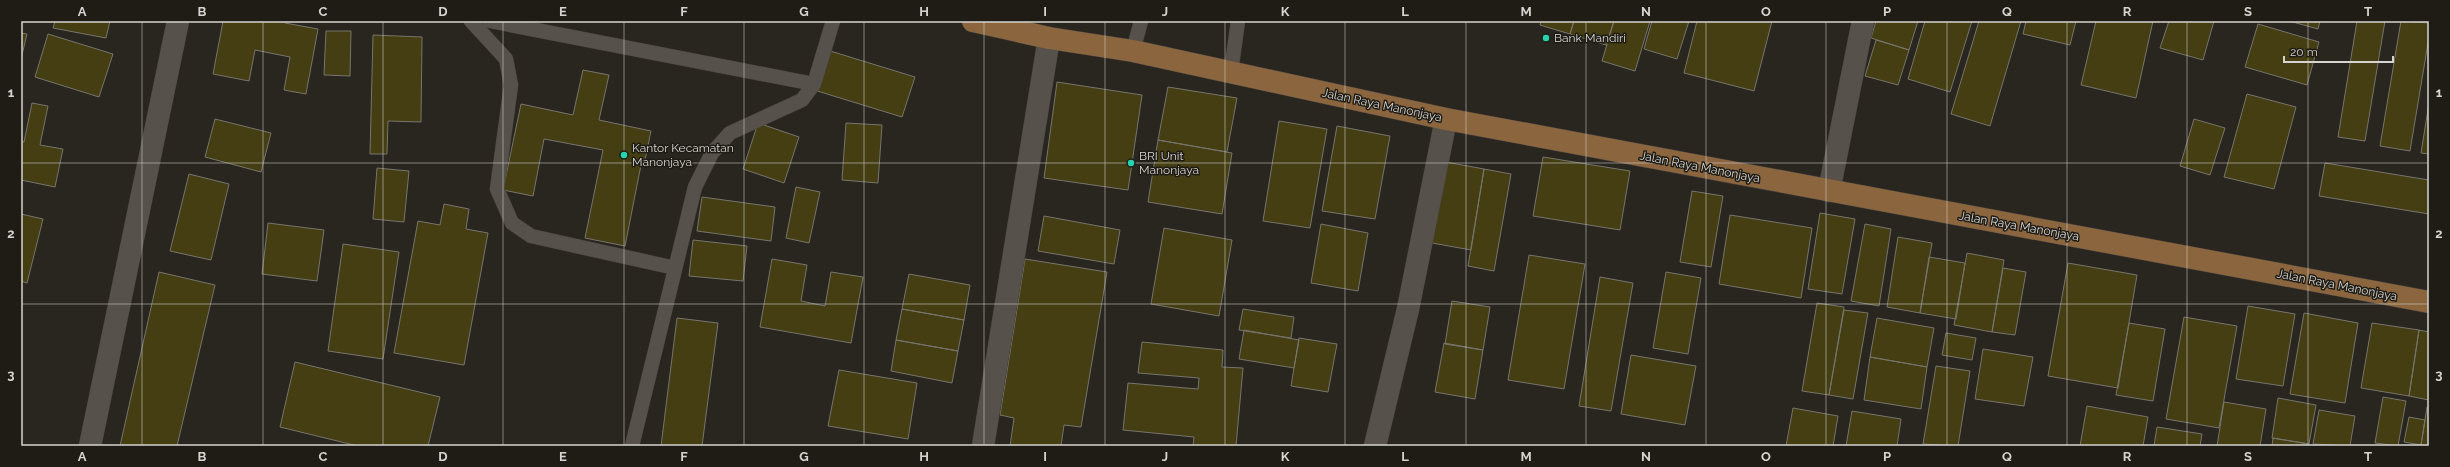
<svg xmlns="http://www.w3.org/2000/svg" width="2450" height="467" viewBox="0 0 2450 467" font-family="Raleway,sans-serif">
	<rect width="100%" height="100%" fill="#29251f"/>
	<!-- building -->
	<path fill="#453e12" stroke="#76756d" d="M55,21h55l-4,17 -53,-10z
		M223,21h62v2l33,6 -12,65 -22,-4 6,-33 -35,-7 -6,31 -36,-7z
		M1541,21h33l-4,13 -30,-9z
		M1574,21h40l-8,24 -36,-11z
		M1614,21h36l-15,50 -33,-10z
		M1652,21h37l-12,38 -33,-10z
		M1697,21h75l-18,70 -70,-18z
		M1876,21h42l-9,29 -38,-12z
		M1925,21h47l-22,71 -42,-13z
		M1979,21h42l-31,105 -39,-12z
		M2026,21h50l-6,24 -47,-11z
		M2096,21h57l-17,77 -55,-13z
		M2169,21h45l-11,39 -43,-12z
		M2289,21h31l-2,8z
		M2357,21h28l-20,120 -27,-4z
		M2401,21l28,2v14l-19,114 -30,-5z
		M2258,24l61,18 -12,43 -62,-18z
		M326,31h25l-1,45 -26,-1z
		M21,33l6,1 -6,25z
		M48,34l65,20 -14,43 -64,-20z
		M373,35l49,2 -1,85 -33,-1 -1,33h-17z
		M1876,40l33,10 -11,35 -33,-9z
		M827,50l88,27 -13,40 -88,-27z
		M583,70l26,5 -10,45 52,11 -6,29h-3l-17,86 -40,-8 18,-88 -59,-11 -11,57 -30,-6 18,-86 52,11z
		M1057,82l85,13 -14,95 -84,-12z
		M1168,87l69,11 -10,54 -69,-12z
		M2247,94l49,13 -22,82 -50,-12z
		M32,103l16,3 -8,39 23,4 -8,38 -34,-7v-39l3,1z
		M2429,103v51l-8,-1z
		M215,119l56,14 -10,39 -56,-15z
		M2194,119l31,9 -15,47 -30,-9z
		M1279,121l48,8 -17,99 -47,-7z
		M758,123l41,14 -15,46 -41,-14z
		M846,123l36,2 -4,58 -36,-3z
		M1337,126l53,10 -15,83 -53,-8z
		M1158,140l74,13 -10,61 -74,-12z
		M1543,157l87,14 -10,59 -87,-14z
		M1446,162l38,7 -13,81 -39,-7z
		M2325,163l104,17v34l-110,-18z
		M377,168l32,3 -5,51 -31,-3z
		M1484,169l27,5 -17,97 -26,-5z
		M189,174l40,10 -18,76 -41,-9z
		M796,187l24,5 -11,51 -23,-5z
		M1692,191l31,5 -12,71 -31,-5z
		M702,197l73,10 -4,34 -74,-10z
		M444,204l25,5 -3,20 22,4 -24,132 -70,-12 24,-132 22,4z
		M1820,213l35,6 -13,75 -34,-5z
		M21,214l22,5 -16,64 -6,-2z
		M1730,215l82,13 -11,70 -82,-14z
		M1044,216l76,14 -6,34 -76,-13z
		M268,223l56,7 -7,51 -55,-7z
		M1321,224l47,9 -10,58 -47,-8z
		M1865,224l26,5 -12,77 -28,-5z
		M1164,228l68,12 -13,76 -68,-12z
		M1898,237l34,6 -12,70 -33,-6z
		M693,240l54,6 -4,35 -54,-5z
		M343,244l56,8 -16,107 -55,-8z
		M1967,253l37,7 -12,72 -38,-7z
		M1529,255l56,9 -21,125 -56,-9z
		M1929,257l36,6 -9,56 -36,-6z
		M772,259l35,6 -6,36 24,5 6,-34 32,5 -12,66 -91,-16z
		M1025,259l82,13 -26,155 -17,-2 -3,21h-51l4,-28 -14,-3z
		M2068,263l69,12 -19,113 -70,-12z
		M2003,268l23,4 -11,63 -23,-3z
		M159,272l56,13 -38,161h-57z
		M1666,272l35,6 -13,76 -35,-6z
		M909,274l61,11 -6,35 -62,-11z
		M1600,277l33,6 -22,128 -32,-5z
		M1452,301l38,6 -7,43 -38,-6z
		M1817,303l27,4 -15,88 -27,-4z
		M2248,306l47,8 -12,72 -47,-7z
		M902,309l62,11 -6,31 -62,-11z
		M1243,309l51,8 -3,21 -52,-8z
		M1844,310l24,3 -15,86 -24,-4z
		M2304,313l54,10 -13,80 -55,-9z
		M2184,317l53,9 -18,102 -53,-9z
		M677,318l41,5 -16,123h-41z
		M1877,318l57,10 -7,39 -57,-10z
		M2129,323l36,6 -12,72 -37,-6z
		M2372,323l47,7 -10,66 -48,-8z
		M1244,330l55,10 -5,28 -55,-9z
		M2419,330l10,2v68l-20,-4z
		M1946,333l30,5 -4,22 -30,-5z
		M1299,338l38,6 -9,48 -37,-6z
		M896,340l62,11 -6,32 -61,-12z
		M1142,342l81,8 -1,17 21,1 -7,78h-43l1,-9 -71,-7 5,-47 70,6 1,-11 -61,-5z
		M1444,343l39,7 -8,49 -40,-7z
		M1983,349l50,8 -9,49 -49,-7z
		M1631,355l65,11 -11,59 -64,-11z
		M1870,357l57,10 -6,42 -57,-9z
		M295,362l145,35 -12,49h-70l-78,-19z
		M1936,366l34,5 -12,75 -35,-2z
		M839,370l78,13 -9,56 -80,-13z
		M2383,397l23,4 -8,45 -23,-3z
		M2278,398l38,7 -7,39 -37,-6z
		M2224,402l42,7 -6,37h-43z
		M2087,406l61,11 -5,29h-63z
		M2427,407h2v39l-8,-1z
		M1793,408l45,8 -5,30h-47z
		M2319,410l36,6 -5,30 -37,-2z
		M1852,411l49,8 -4,27h-51z
		M2409,417l16,3 -4,25 -17,-3z
		M2157,427l45,7 -2,12h-46z
		M2273,438l36,6 -1,2h-36z"/>
	<g fill="none" stroke-linecap="round" stroke-linejoin="round">
		<defs>
			<path id="service" d="M471,21l35,38 5,26 -14,104 15,34 19,13 144,32
				M490,21l324,63
				M1133,51l8,-30
				M1231,72l7,-51
				M632,446l63,-259 17,-34 18,-20 72,-33 12,-16 19,-63"/>
			<path id="minor" d="M90,446l88,-425
				M983,446l66,-408
				M1375,446l33,-137 38,-190"/>
			<path id="secondary" d="M1829,191l34,-170"/>
			<path id="primary" d="M973,21l76,17 84,13 313,68 983,183"/>
		</defs>
		<!-- service casing -->
		<use href="#service" stroke="#45413d" stroke-width="15"/>
		<!-- minor casing -->
		<use href="#minor" stroke="#45413d" stroke-width="23"/>
		<!-- secondary casing -->
		<use href="#secondary" stroke="#45413d" stroke-width="23"/>
		<!-- primary casing -->
		<use href="#primary" stroke="#45413d" stroke-width="23"/>
		<!-- service -->
		<use href="#service" stroke="#56524b" stroke-width="14"/>
		<!-- minor -->
		<use href="#minor" stroke="#56524b" stroke-width="22"/>
		<!-- secondary -->
		<use href="#secondary" stroke="#56524b" stroke-width="22"/>
		<!-- primary -->
		<use href="#primary" stroke="#8a653e" stroke-width="22"/>
	</g>
	<!-- grid -->
	<path fill="none" stroke="#d6d4d0" stroke-width="1" stroke-opacity="0.55" d="M142,21v425M263,21v425M383,21v425M503,21v425M624,21v425M744,21v425M864,21v425M984,21v425M1105,21v425M1225,21v425M1345,21v425M1466,21v425M1586,21v425M1706,21v425M1826,21v425M1947,21v425M2067,21v425M2187,21v425M2308,21v425M21,163h2408M21,304h2408"/>
	<!-- markers -->
	<g fill="#26d5ae" stroke="#1f1c16" stroke-width="1.5">
		<circle cx="1546" cy="38" r="4"/>
		<circle cx="624" cy="155" r="4"/>
		<circle cx="1131" cy="163" r="4"/>
	</g>
	<g text-anchor="middle" dominant-baseline="central" stroke-width="3" stroke-linejoin="round" paint-order="stroke">
		<!-- poi labels -->
		<g font-size="12" fill="#d6d4d0" stroke="#1f1c16" text-anchor="start">
			<text x="1554" y="38">Bank Mandiri</text>
			<text x="632" y="148">Kantor Kecamatan<tspan x="632" dy="14">Manonjaya</tspan></text>
			<text x="1139" y="156">BRI Unit<tspan x="1139" dy="14">Manonjaya</tspan></text>
		</g>
		<!-- street labels -->
		<g font-size="12" fill="#d6d4d0" stroke="#1f1c16">
			<text transform="translate(1382 105) rotate(12)">Jalan Raya Manonjaya</text>
			<text transform="translate(1700 167) rotate(11)">Jalan Raya Manonjaya</text>
			<text transform="translate(2019 226) rotate(10)">Jalan Raya Manonjaya</text>
			<text transform="translate(2337 285) rotate(11)">Jalan Raya Manonjaya</text>
		</g>
	</g>
	<!-- border -->
	<rect width="2450" height="467" fill="none" stroke="#1f1c16" stroke-width="44"/>
	<!-- scale -->
	<path d="M2284 56v6h109v-6" fill="none" stroke="#d6d4d0" stroke-width="2"/>
	<text x="2290" y="56" font-size="12" fill="#d6d4d0" stroke="#1f1c16" stroke-width="3" paint-order="stroke">20 m</text>
	<rect x="22" y="22" width="2406" height="423" fill="none" stroke="#d6d4d0" stroke-width="1.5"/>
	<g font-size="13" text-anchor="middle" font-weight="bold" fill="#d6d4d0">
		<text x="82" y="16">A</text>
		<text x="202" y="16">B</text>
		<text x="323" y="16">C</text>
		<text x="443" y="16">D</text>
		<text x="563" y="16">E</text>
		<text x="684" y="16">F</text>
		<text x="804" y="16">G</text>
		<text x="924" y="16">H</text>
		<text x="1045" y="16">I</text>
		<text x="1165" y="16">J</text>
		<text x="1285" y="16">K</text>
		<text x="1405" y="16">L</text>
		<text x="1526" y="16">M</text>
		<text x="1646" y="16">N</text>
		<text x="1766" y="16">O</text>
		<text x="1887" y="16">P</text>
		<text x="2007" y="16">Q</text>
		<text x="2127" y="16">R</text>
		<text x="2248" y="16">S</text>
		<text x="2368" y="16">T</text>
		<text x="11" y="97">1</text>
		<text x="2439" y="97">1</text>
		<text x="11" y="238">2</text>
		<text x="2439" y="238">2</text>
		<text x="11" y="379">3</text>
		<text x="2439" y="379">3</text>
		<text x="82" y="461">A</text>
		<text x="202" y="461">B</text>
		<text x="323" y="461">C</text>
		<text x="443" y="461">D</text>
		<text x="563" y="461">E</text>
		<text x="684" y="461">F</text>
		<text x="804" y="461">G</text>
		<text x="924" y="461">H</text>
		<text x="1045" y="461">I</text>
		<text x="1165" y="461">J</text>
		<text x="1285" y="461">K</text>
		<text x="1405" y="461">L</text>
		<text x="1526" y="461">M</text>
		<text x="1646" y="461">N</text>
		<text x="1766" y="461">O</text>
		<text x="1887" y="461">P</text>
		<text x="2007" y="461">Q</text>
		<text x="2127" y="461">R</text>
		<text x="2248" y="461">S</text>
		<text x="2368" y="461">T</text>
	</g>
</svg>
